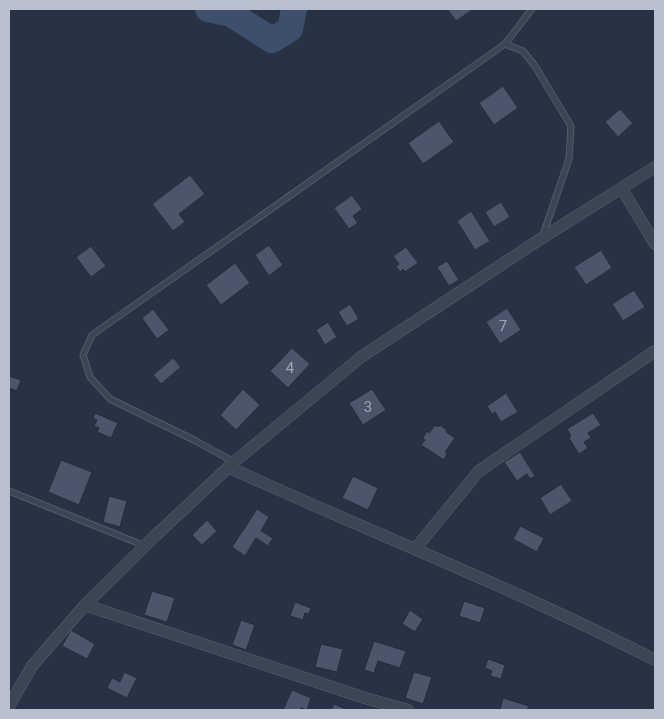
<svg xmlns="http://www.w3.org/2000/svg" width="664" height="719" viewBox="0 0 664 719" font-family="Roboto,sans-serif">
	<rect width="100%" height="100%" fill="#273344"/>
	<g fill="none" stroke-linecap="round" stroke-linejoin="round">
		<!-- river -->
		<path stroke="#3d4f6d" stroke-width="26" d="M208,9l23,5 41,26 18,-11 4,-20"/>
	</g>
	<!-- building -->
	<path fill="#4b566a" stroke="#222c3b" d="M447,9h25v1l-16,11z
		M503,86l15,22 -24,17 -15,-22z
		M620,109l13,14 -15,14 -13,-15z
		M439,121l15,21 -31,22 -15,-21z
		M190,175l15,19 -26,20 6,8 -12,9 -21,-27z
		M352,195l10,14 -9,7 5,7 -9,6 -15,-21z
		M501,202l9,15 -16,10 -9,-15z
		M471,211l19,30 -15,9 -18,-29z
		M269,245l14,20 -14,11 -14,-21z
		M91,246l15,20 -15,11 -15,-20z
		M406,247l12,16 -13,9 -2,-3 -3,3 -4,-6 3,-2 -6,-8z
		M601,250l11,18 -26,17 -12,-18z
		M447,261l12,19 -10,6 -12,-19z
		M235,263l15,20 -29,22 -15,-20z
		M634,290l11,17 -22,14 -11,-17z
		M350,304l9,15 -12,7 -9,-14z
		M507,308l14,22 -21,14 -14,-22z
		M153,309l16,21 -12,9 -15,-21z
		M328,322l9,15 -12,8 -9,-15z
		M292,348l18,16 -22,24 -18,-17z
		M173,358l8,9 -20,17 -8,-9z
		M9,376l12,4 -4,11 -8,-3z
		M243,389l17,16 -24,25 -16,-15z
		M372,389l14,21 -23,15 -14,-22z
		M506,393l12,19 -17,10 -6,-10 -3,2 -5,-8z
		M95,413l23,10 -7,15 -14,-6 2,-4 -5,-2 3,-6 -4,-2z
		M593,413l8,12 -13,8 3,5 -7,4 4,6 -9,6 -10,-16 2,-2 -4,-7z
		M435,425l3,2 2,-2 7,5 -1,2 9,6 -10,14 2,2 -3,6 -23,-15 4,-5 -2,-2 4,-7 2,2z
		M520,452l15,24 -5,3 -3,-5 -10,7 -13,-19z
		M61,460l31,12 -13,33 -31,-13z
		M353,476l25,12 -10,22 -26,-12z
		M561,484l11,17 -22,14 -10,-17z
		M109,496l18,5 -7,26 -17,-5z
		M257,509l12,8 -8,14 12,7 -5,8 -12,-8 -11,18 -13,-9z
		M207,520l10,11 -15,14 -10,-10z
		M520,526l24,12 -7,14 -24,-13z
		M152,591l23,7 -8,24 -23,-7z
		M464,601l21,7 -5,15 -21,-7z
		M295,602l16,6 -2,6 -4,-1 -2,7 -13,-4z
		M410,610l13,9 -8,13 -13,-8z
		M241,620l14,5 -9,25 -14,-5z
		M71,630l24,14 -8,15 -25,-13z
		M374,641l32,10 -6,17 -22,-7 -4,12 -10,-3z
		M321,644l22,5 -6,23 -22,-5z
		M488,659l17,6 -4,14 -11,-3 2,-5 -7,-3z
		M124,672l13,6 -10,20 -20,-10 5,-10 8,4z
		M414,672l18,5 -9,27 -18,-6z
		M292,690l19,8 -4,12 -6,-2 -1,2h-17z
		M503,698l26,8 -2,4h-27z
		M334,704l12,5 -1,1h-14z"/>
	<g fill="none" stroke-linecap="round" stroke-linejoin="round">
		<defs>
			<path id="lane" d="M505,44l18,7 12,15 36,60 -2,33 -26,76
				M234,462l-40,-22 -84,-41 -20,-22 -7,-22 9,-20 413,-291 27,-35
				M9,491l136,55"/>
			<path id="street" d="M622,189l33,55
				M228,467c142,65 288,122 427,193
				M415,549l64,-78 176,-120
				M85,605l280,93 43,12
				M9,706l23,-40 53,-61 70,-69 79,-74 127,-105 181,-119 113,-71"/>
		</defs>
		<!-- lane casing -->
		<use href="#lane" stroke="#5a6371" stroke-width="7"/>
		<!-- street casing -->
		<use href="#street" stroke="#5a6371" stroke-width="12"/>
		<!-- lane -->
		<use href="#lane" stroke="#3c4554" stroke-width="5.5"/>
		<!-- street -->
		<use href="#street" stroke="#3c4554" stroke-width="11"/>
	</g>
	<g text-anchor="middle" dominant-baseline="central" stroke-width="4.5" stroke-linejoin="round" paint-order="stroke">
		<!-- number labels -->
		<g font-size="15" fill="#9ea6b4">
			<text x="503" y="326">7</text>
			<text x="290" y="368">4</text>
			<text x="368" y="407">3</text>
		</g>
	</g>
	<!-- border -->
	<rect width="664" height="719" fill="none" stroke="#b9c0cd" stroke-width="20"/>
</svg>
